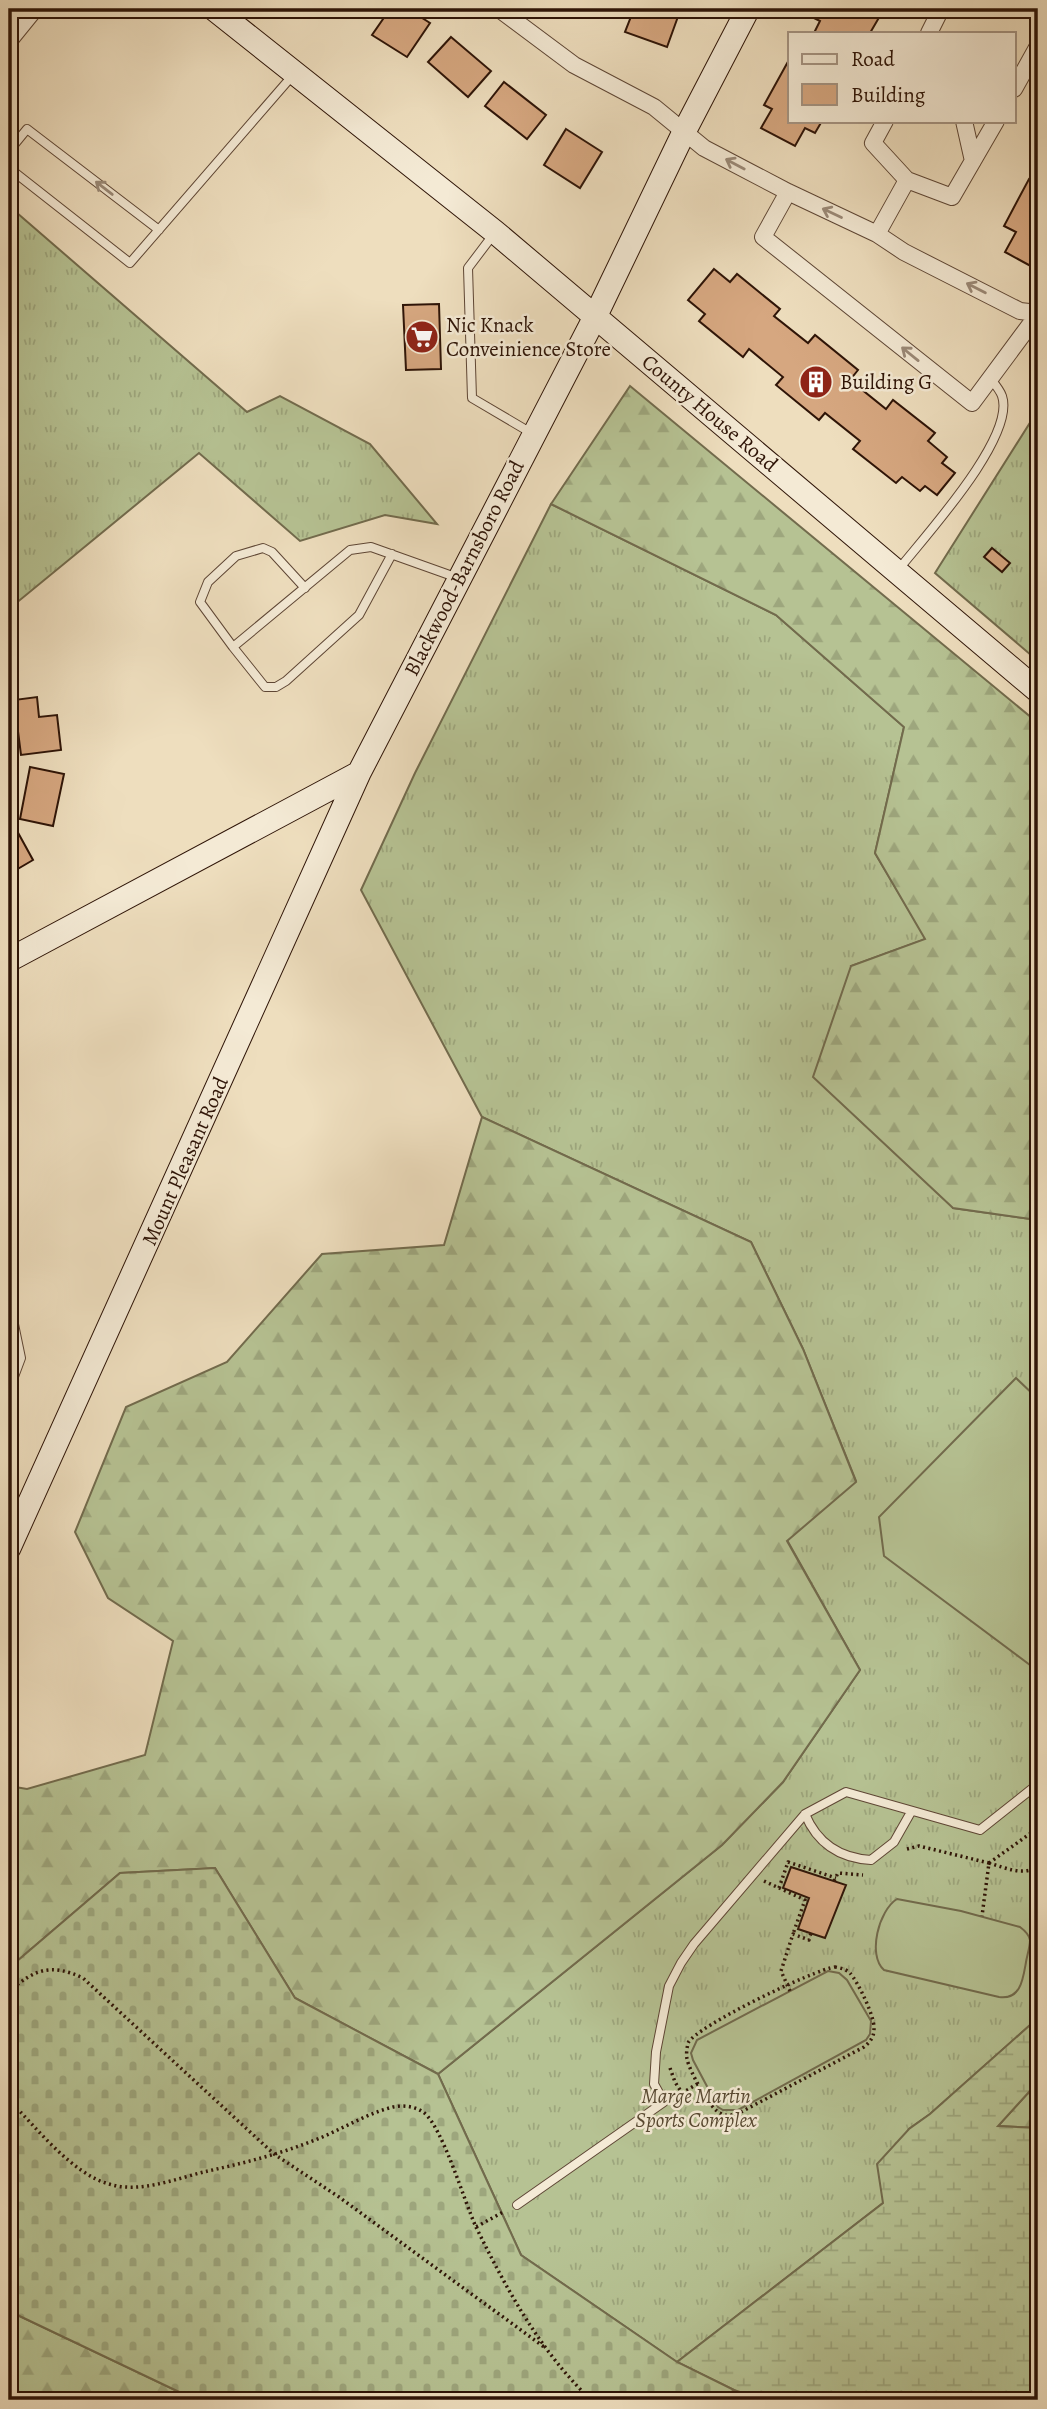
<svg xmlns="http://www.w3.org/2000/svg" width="1047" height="2409" viewBox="0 0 1047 2409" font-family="Alegreya,serif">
	<defs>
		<pattern id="grass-tufts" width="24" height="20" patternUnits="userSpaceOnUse" patternTransform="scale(1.75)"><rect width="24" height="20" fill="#b6c293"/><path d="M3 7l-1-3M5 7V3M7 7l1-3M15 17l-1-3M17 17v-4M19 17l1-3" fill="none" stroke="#9da67d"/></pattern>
		<pattern id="forest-firs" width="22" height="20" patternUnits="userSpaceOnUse" patternTransform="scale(1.75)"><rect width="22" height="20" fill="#b6c293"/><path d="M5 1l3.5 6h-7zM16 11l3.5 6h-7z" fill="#9da67d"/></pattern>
		<pattern id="wetland-marsh" width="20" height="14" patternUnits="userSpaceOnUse" patternTransform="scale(1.75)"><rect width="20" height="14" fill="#b6c293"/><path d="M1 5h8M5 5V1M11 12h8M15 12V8" fill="none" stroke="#9da67d"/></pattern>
		<pattern id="cemetery-stones" width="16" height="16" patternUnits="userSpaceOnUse" patternTransform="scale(1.75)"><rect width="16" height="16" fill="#b6c293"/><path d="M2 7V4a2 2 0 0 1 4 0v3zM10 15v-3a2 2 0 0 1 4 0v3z" fill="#9da67d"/></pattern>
	</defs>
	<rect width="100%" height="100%" fill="#eedebe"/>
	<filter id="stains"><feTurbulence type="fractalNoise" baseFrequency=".00286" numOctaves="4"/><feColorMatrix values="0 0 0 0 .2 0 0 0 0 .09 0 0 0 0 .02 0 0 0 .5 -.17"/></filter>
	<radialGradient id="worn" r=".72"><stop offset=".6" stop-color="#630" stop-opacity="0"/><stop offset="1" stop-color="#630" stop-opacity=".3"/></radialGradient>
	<!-- grass -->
	<path fill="url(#grass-tufts)" stroke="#726b4d" stroke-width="2" d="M9,206l238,206 33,-16 90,48 67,80 -52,-9 -85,26 -101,-88 -190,156z
		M1038,410v251l-103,-88z
		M551,504l225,111 128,112 -29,126 51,86 -75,27 102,242 85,12v798l-108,96 -21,15 -26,74 -206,159 -156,-107 -83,-181 284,-229 61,-63 77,-112 -73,-130 69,-59 -53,-132 -52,-107 -269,-125 -121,-227 54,-117z"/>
	<!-- forest -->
	<path fill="url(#forest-firs)" stroke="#726b4d" stroke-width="2" d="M630,386l408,337v497l-85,-12 -140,-131 38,-111 74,-27 -50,-86 29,-126 -128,-112 -225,-111z
		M482,1117l269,125 52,107 53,133 -69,59 73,129 -77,112 -61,63 -284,229 -143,-76 -80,-130 -95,5 -111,95v-182l18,3 118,-34 28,-114 -65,-43 -33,-66 51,-125 101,-45 95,-108 122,-9z
		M1038,2082v46l-40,-2z
		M9,2311l187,89h-187z
		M734,2390l29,10h-40z"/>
	<!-- wetland -->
	<path fill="url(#wetland-marsh)" stroke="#726b4d" stroke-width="2" d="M1038,2018v64l-40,44 40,2v272h-275l-29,-10 -57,-28 206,-159 -6,-39 32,-35 21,-15z"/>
	<!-- cemetery -->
	<path fill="url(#cemetery-stones)" stroke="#726b4d" stroke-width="2" d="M215,1868l80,130 143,76 83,181 156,107 57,28 -11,10h-527l-187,-89v-343l111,-95z"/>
	<!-- pitch -->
	<path fill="#b6c293" stroke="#726b4d" stroke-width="2" d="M1016,1378l22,21v272l-154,-115 -5,-39z
		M897,1899l64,12 59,16c4,3 9,7 10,13 0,7 -3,16 -4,22 -3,17 -5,38 -27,35l-115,-27c-17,-15 -5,-60 13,-71z
		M828,1971l11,2 8,7 24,41 -1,13 -4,6 -128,70h-15l-5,-3 -25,-47 -2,-7 6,-13z"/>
	<!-- building -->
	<path fill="#d6a780" stroke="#2e1407" stroke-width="2" d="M390,9h18l22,14 -23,34 -35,-22z
		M634,9h39l7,2 -13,36 -42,-15z
		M817,9h67l-14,24h-56l6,-12 -8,-4z
		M451,37l40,34 -23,26 -40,-35z
		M790,58v63h32l-7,12 -10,-5 -10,18 -34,-18 11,-19 -8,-4z
		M504,82l42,33 -19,24 -42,-33z
		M566,129l36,23 -22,36 -36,-23z
		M1029,179l8,4 1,-2v89l-33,-18 11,-20 -12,-6z
		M714,269l16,13 7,-8 43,35 -6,7 34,27 7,-8 43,35 -8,10 36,29 7,-9 42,33 -7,8 19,16 -5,6 13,10 -18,22 -12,-9 -5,5 -18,-14 -6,6 -43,-34 7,-8 -35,-28 -6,7 -43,-35 7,-8 -34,-28 -6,8 -44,-36 6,-7 -17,-14z
		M439,304l2,65 -35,1 -3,-65z
		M992,548l18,15 -8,9 -18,-15z
		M37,697l2,20 18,-2 4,35 -40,5 -7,-55z
		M30,767l34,7 -11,52 -33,-7z
		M16,829l17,31 -24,14v-41z
		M791,1867l55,18 -21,53 -27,-9 11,-31 -26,-10z"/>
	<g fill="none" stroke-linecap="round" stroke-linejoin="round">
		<defs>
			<path id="lane" d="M9,151l18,-22 132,101
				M9,168l121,95 163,-188
				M493,235l-25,33 4,130 61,36
				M392,554l-33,61 -73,66 -10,6h-11l-32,-40 117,-97 21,-3 87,31
				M899,569c26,-33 117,-132 103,-173 -2,-6 -8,-13 -12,-18
				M233,647l-33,-45 8,-20 28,-26 27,-8 9,4 33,36
				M9,1300l12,58 -12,32
				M805,1814c12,29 34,44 66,46l23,-18 17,-30
				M517,2205l147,-103 -10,-18 2,-32 13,-66 12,-23 13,-19 111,-130 41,-22 134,38 58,-46"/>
			<path id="street" d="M499,9l75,56 80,42 50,41 84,44 89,42 27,18 116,59 18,2
				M929,33l12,-24
				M9,41l26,-32
				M1014,89l24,-43
				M885,121l-12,22 34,37 45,17 44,-76
				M964,121l9,40
				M788,192l-25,45 209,166 66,-89
				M877,234l30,-54"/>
			<path id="secondary" d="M214,9l281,223 543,459
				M9,960l350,-187
				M9,1548l350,-775 236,-456 89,-185 64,-123"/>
		</defs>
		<!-- lane casing -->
		<use href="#lane" stroke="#5e4635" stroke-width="10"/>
		<!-- street casing -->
		<use href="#street" stroke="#5e4635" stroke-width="18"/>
		<!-- secondary casing -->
		<use href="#secondary" stroke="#2e1407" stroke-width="25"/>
		<!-- path -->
		<path stroke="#2e1407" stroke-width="3.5" stroke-dasharray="2 3.5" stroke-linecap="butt" d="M907,1849l12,-3 70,17 -7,53
			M989,1863l49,-35
			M989,1863c17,5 33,13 49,4
			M764,1881l41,19 -12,34
			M834,1881l4,-8 25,2
			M779,1888l9,-26 48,16
			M835,1967c5,1 11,2 15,6 8,9 25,44 24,56 0,8 -4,13 -10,18l-123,65c-7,3 -14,5 -21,1 -10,-4 -31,-43 -33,-54 -1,-5 0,-11 1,-16 7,-16 127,-74 147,-76z
			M790,1991l-9,-20 12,-37 16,6 2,-7
			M9,1992c25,-23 42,-29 74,-14l191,176 65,43 205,150
			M670,2068l5,14 7,11 17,-10
			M9,2100c27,27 63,74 100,84 32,10 68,-6 99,-13 36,-8 72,-17 107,-31 26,-10 50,-26 78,-33 10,-2 21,-1 30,5 19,13 41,89 53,115l29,-16
			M476,2227c31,63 64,124 115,173"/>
		<!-- lane -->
		<use href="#lane" stroke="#f4ead5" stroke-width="8"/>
		<!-- street -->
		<use href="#street" stroke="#f4ead5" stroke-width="16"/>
		<!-- secondary -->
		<use href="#secondary" stroke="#f4ead5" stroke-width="23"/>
	</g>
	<!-- one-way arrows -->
	<defs><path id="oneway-shaft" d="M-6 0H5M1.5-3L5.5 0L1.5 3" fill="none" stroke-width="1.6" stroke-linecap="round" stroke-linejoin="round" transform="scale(1.75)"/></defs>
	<g stroke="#9b8a78">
		<use href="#oneway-shaft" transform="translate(735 164) rotate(-152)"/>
		<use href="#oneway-shaft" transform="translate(104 188) rotate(-142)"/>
		<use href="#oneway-shaft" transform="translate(832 213) rotate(-155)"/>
		<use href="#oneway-shaft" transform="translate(976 288) rotate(-153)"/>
		<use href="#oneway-shaft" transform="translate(910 354) rotate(-141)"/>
	</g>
	<!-- icons -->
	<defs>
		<symbol id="supermarket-disc" viewBox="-11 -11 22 22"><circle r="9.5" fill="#8f2418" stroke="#f4ead5"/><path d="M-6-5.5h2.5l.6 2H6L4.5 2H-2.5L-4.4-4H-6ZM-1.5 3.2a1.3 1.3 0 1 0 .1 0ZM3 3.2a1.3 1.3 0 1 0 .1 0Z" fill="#fff"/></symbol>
		<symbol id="building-disc" viewBox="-11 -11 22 22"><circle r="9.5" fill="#8f2418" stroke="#f4ead5"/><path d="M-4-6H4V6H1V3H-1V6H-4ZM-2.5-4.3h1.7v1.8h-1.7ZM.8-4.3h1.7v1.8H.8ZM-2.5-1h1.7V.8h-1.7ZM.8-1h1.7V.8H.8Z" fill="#fff"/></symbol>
	</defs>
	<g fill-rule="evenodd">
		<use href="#supermarket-disc" x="403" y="318" width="38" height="38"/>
		<use href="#building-disc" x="797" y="363" width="38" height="38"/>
	</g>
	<g text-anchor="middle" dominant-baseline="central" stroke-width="5" stroke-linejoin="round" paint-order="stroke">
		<!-- poi labels -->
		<g font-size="21" fill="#2e1407" stroke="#f4ead5" text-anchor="start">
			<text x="446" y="325">Nic Knack<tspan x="446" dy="24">Conveinience Store</tspan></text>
			<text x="840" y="382">Building G</text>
		</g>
		<!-- street labels -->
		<g font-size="21" fill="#2e1407" stroke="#f4ead5">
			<text transform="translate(710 413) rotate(40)">County House Road</text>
			<text transform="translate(464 568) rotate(-63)">Blackwood-Barnsboro Road</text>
			<text transform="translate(185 1161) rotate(-66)">Mount Pleasant Road</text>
		</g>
		<!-- park labels -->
		<g font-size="21" font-style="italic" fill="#574831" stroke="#f4ead5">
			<text x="696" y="2096">Marge Martin<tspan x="696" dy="24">Sports Complex</tspan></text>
		</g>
	</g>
	<!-- margin -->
	<rect width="1047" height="2409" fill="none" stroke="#eedebe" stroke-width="35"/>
	<rect x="10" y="10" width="1026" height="2388" fill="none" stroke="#2e1407" stroke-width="3.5"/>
	<rect x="18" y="18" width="1012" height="2374" fill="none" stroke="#2e1407" stroke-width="2"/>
	<!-- legend -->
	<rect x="788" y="32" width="228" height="91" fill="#f4ead5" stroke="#a59483" stroke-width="2"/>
	<rect x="802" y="54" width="35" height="10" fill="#f4ead5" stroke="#a59483" stroke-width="2"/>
	<text x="851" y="66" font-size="21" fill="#2e1407">Road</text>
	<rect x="802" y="84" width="35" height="21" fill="#d6a780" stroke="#a59483" stroke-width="2"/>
	<text x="851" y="102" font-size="21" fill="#2e1407">Building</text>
	<rect width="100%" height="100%" filter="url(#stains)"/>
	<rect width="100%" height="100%" fill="url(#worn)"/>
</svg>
